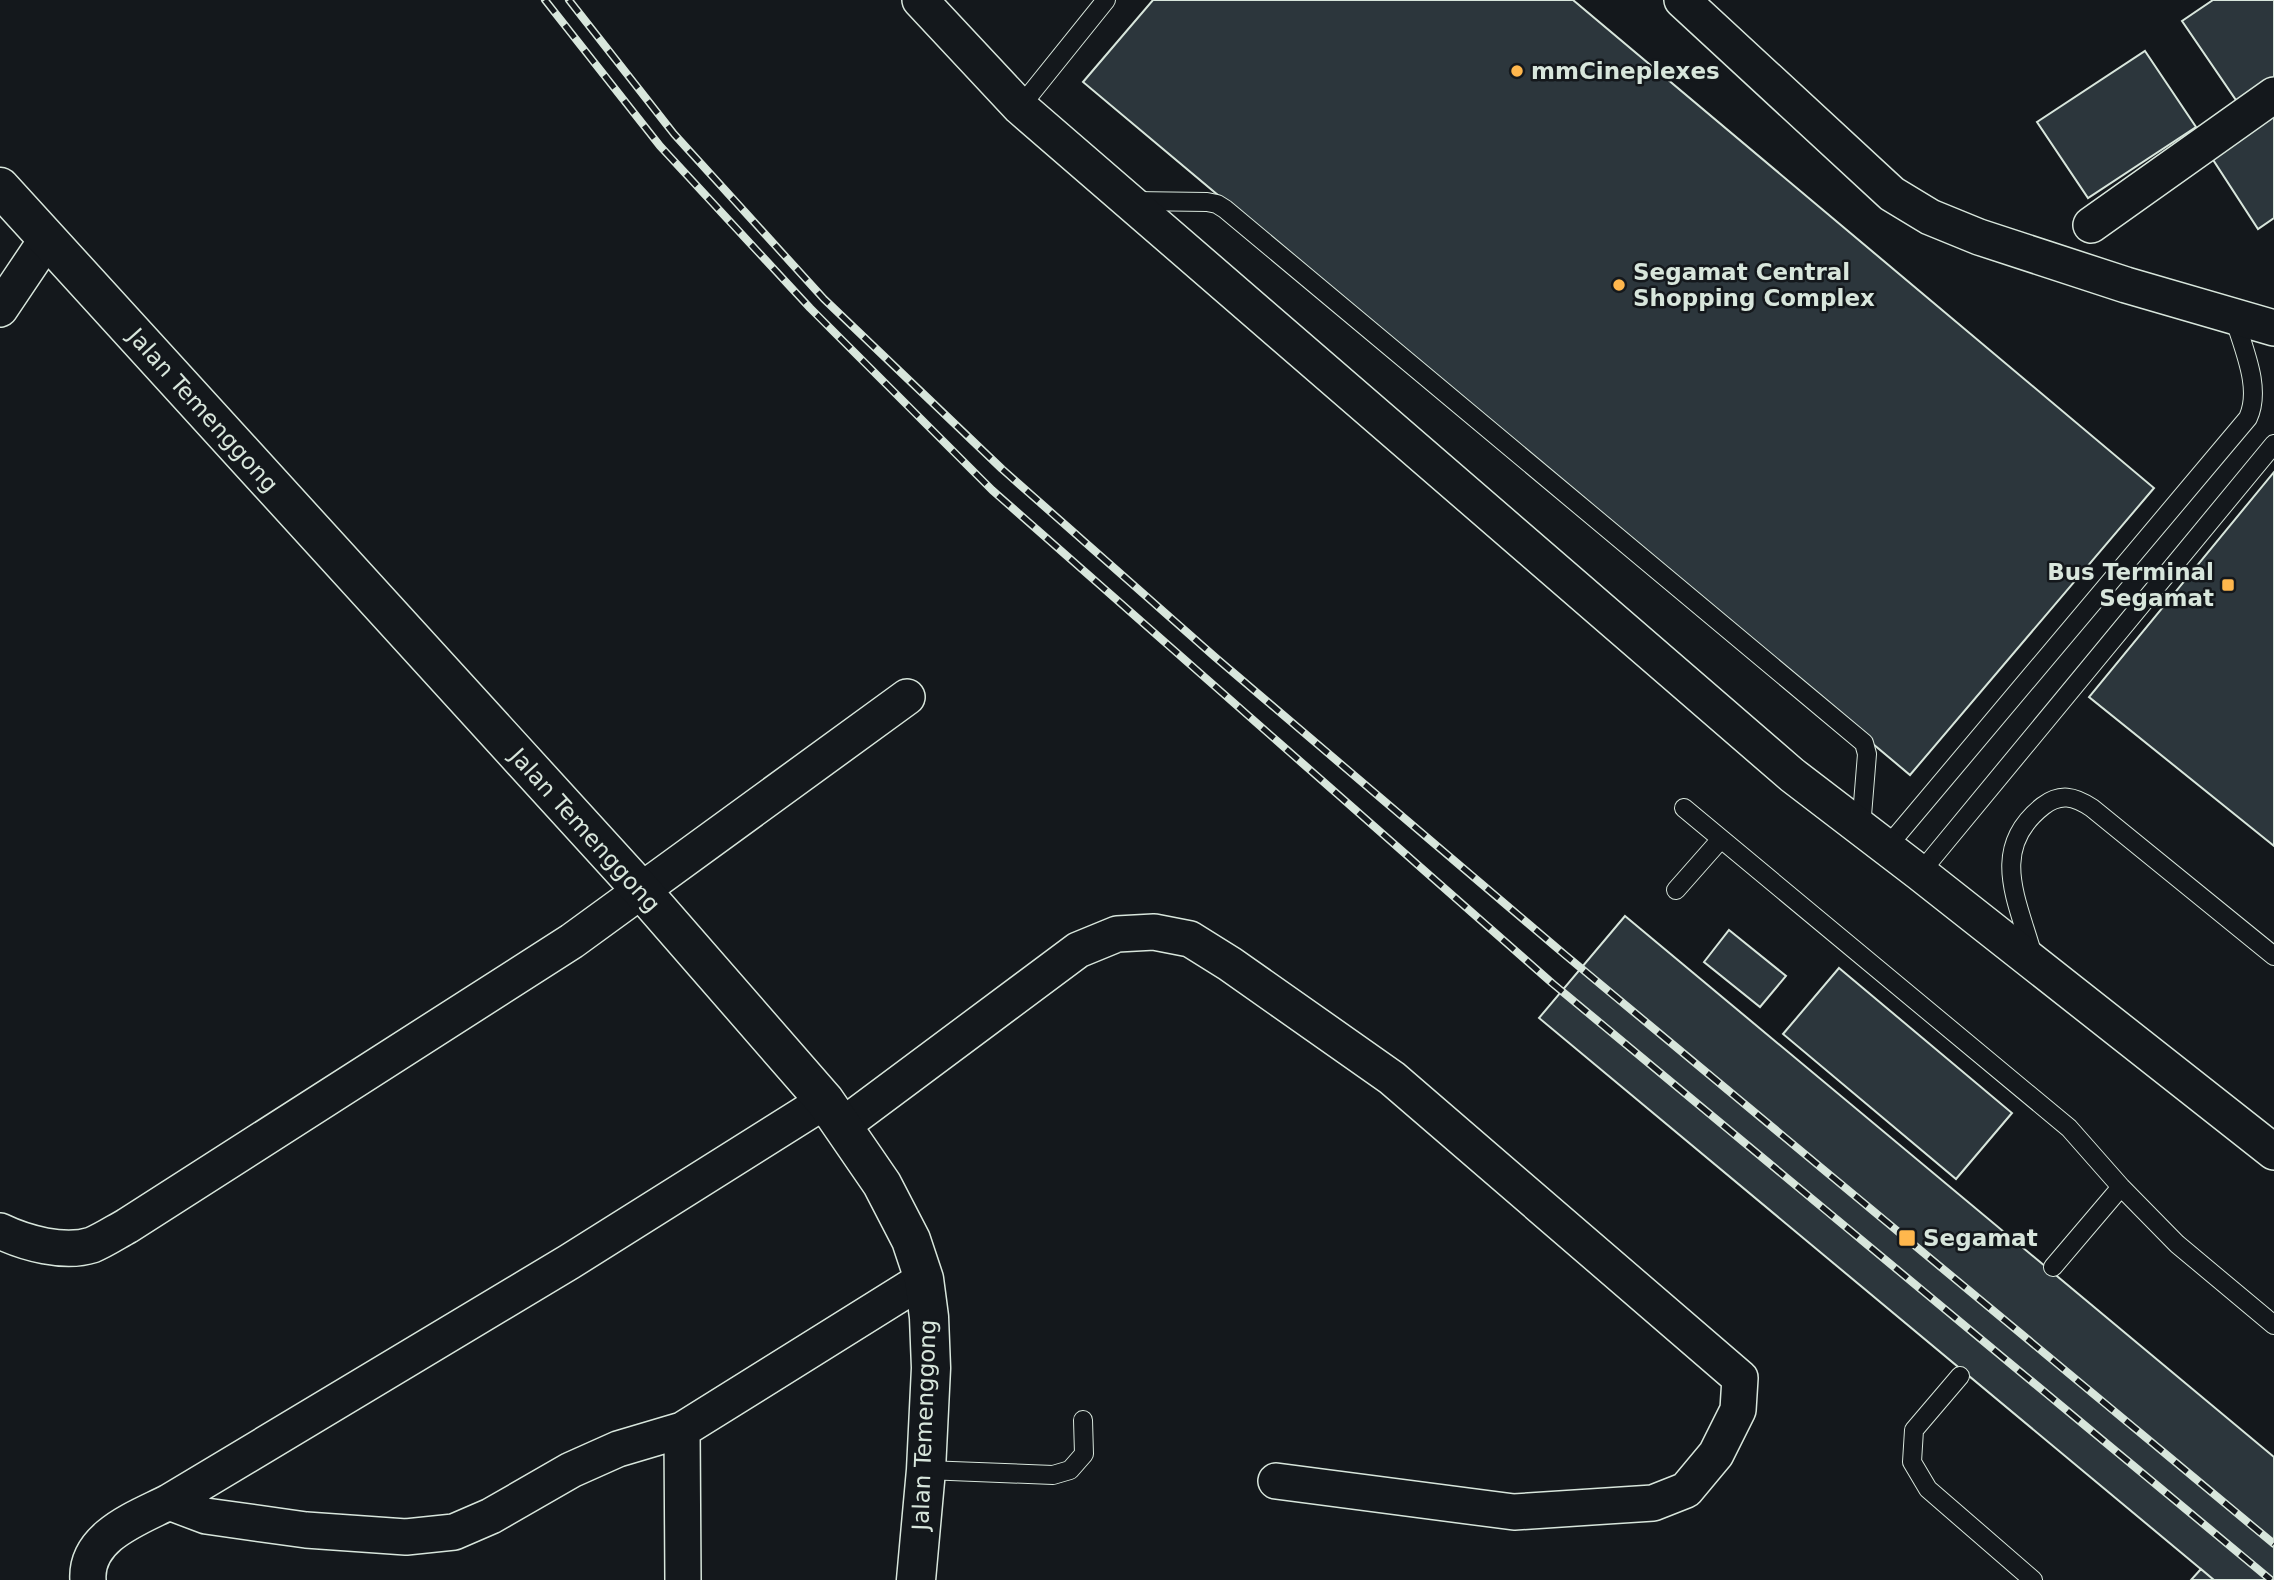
<svg xmlns="http://www.w3.org/2000/svg" width="2274" height="1580" viewBox="0 0 2274 1580" font-family="'DejaVu Sans',sans-serif">
	<rect width="100%" height="100%" fill="#14181c"/>
	<!-- building -->
	<path fill="#2c363c" stroke="#d8e6dc" stroke-width="2" d="M1153,0h420l581,488 -244,287 -827,-693z
		M2213,0h61v79l-36,24 -56,-82z
		M2145,51l51,76 -108,71 -51,-76z
		M2274,109v109l-16,11 -50,-77z
		M2274,472v374l-185,-149z
		M1625,916l649,541v123h-60l-675,-562z
		M1729,930l57,46 -26,31 -56,-45z
		M1839,968l173,145 -56,66 -173,-145z
		M2201,1569l13,11h-23z"/>
	<g fill="none" stroke-linecap="round" stroke-linejoin="round">
		<defs>
			<path id="service" d="M1020,107l86,-107
				M1134,201l73,1 10,2 8,5 639,534 3,11 -6,74
				M1684,808l385,320 52,59 56,57 97,81
				M1887,847l361,-429c14,-30 -5,-70 -14,-101
				M1920,873l354,-429
				M1676,890l45,-51
				M2033,956c-15,-55 -45,-107 10,-150 17,-13 31,-10 49,2l182,148
				M2053,1267l68,-80
				M1960,1376l-46,54 -2,32 16,27 105,91
				M926,1470l127,5 17,-5 14,-16 -1,-34"/>
			<path id="minor" d="M920,0l100,107 772,668 128,98 354,279
				M1682,0l210,194 38,23 49,20 147,48 148,43
				M2091,225l183,-130
				M0,309l47,-70
				M842,1126l236,-176 39,-16 37,-2 36,7 40,25 162,114 348,300 -2,32 -22,44 -30,36 -33,13 -139,9 -238,-31
				M0,1231c25,12 64,23 92,14 12,-5 24,-13 35,-19l445,-285 335,-244
				M682,1430l1,150
				M169,1502l400,-240 256,-161
				M88,1580c-3,-44 50,-62 81,-78l37,14 100,14 100,7 48,-5 37,-16 80,-46 47,-21 64,-19 242,-151"/>
			<path id="tertiary" d="M0,187l642,704 183,210 57,83 29,56 13,39 5,38 2,51 -5,102 -10,110"/>
		</defs>
		<!-- service casing -->
		<use href="#service" stroke="#d8e6dc" stroke-width="20"/>
		<!-- minor casing -->
		<use href="#minor" stroke="#d8e6dc" stroke-width="38"/>
		<!-- tertiary casing -->
		<use href="#tertiary" stroke="#d8e6dc" stroke-width="41"/>
		<!-- service -->
		<use href="#service" stroke="#14181c" stroke-width="18"/>
		<!-- minor -->
		<use href="#minor" stroke="#14181c" stroke-width="35"/>
		<!-- tertiary -->
		<use href="#tertiary" stroke="#14181c" stroke-width="38"/>
		<defs>
			<path id="rail" d="M545,0l115,146 150,162 182,182 560,493 719,597
				M569,0l105,134 150,165 178,170 213,188 349,297 710,590"/>
		</defs>
		<!-- rail casing -->
		<use href="#rail" stroke="#d8e6dc" stroke-width="8"/>
		<!-- rail -->
		<use href="#rail" stroke="#14181c" stroke-width="5" stroke-dasharray="16" stroke-linecap="butt"/>
	</g>
	<!-- markers -->
	<g fill="#ffb74d" stroke="#14181c" stroke-width="2.5">
		<circle cx="1517" cy="71" r="7"/>
		<circle cx="1619" cy="285" r="7"/>
		<rect x="2221" y="578" width="14" height="14" rx="3.5"/>
		<rect x="1898" y="1229" width="18" height="18" rx="3.5"/>
	</g>
	<g text-anchor="middle" dominant-baseline="central" stroke-width="5" stroke-linejoin="round" paint-order="stroke">
		<!-- poi labels -->
		<g font-size="23" font-weight="bold" fill="#d8e6dc" stroke="#14181c" text-anchor="start">
			<text x="1531" y="71">mmCineplexes</text>
			<text x="1633" y="272">Segamat Central<tspan x="1633" dy="26">Shopping Complex</tspan></text>
			<text x="2214" y="572" text-anchor="end">Bus Terminal<tspan x="2214" dy="26">Segamat</tspan></text>
			<text x="1923" y="1238">Segamat</text>
		</g>
		<!-- street labels -->
		<g font-size="23" fill="#d8e6dc" stroke="#14181c">
			<text transform="translate(203 410) rotate(48)">Jalan Temenggong</text>
			<text transform="translate(585 830) rotate(48)">Jalan Temenggong</text>
			<text transform="translate(924 1425) rotate(-88)">Jalan Temenggong</text>
		</g>
	</g>
</svg>
